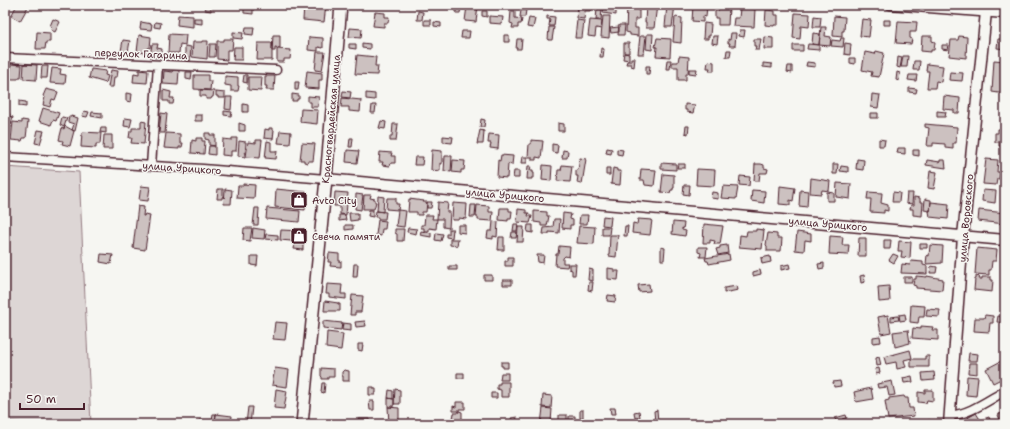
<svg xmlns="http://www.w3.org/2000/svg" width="1010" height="429" viewBox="0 0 1010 429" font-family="'Shantell Sans',sans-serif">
	<rect width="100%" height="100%" fill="#f6f6f2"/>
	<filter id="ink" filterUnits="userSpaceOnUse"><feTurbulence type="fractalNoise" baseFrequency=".025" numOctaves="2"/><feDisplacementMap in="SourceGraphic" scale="8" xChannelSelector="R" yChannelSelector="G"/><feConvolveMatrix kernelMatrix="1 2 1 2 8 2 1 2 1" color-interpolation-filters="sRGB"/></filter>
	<g filter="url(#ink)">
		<!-- green -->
		<path fill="#ddd6d5" stroke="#947a80" d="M5,167l74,5 12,252h-54l-32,-3z"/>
		<!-- building -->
		<path fill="#ccc1c0" stroke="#4a1f2b" d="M17,5h12l-9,16 -9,-5z
			M206,5h13l-1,1h-7v5l-6,-1z
			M244,5l9,1v8l-9,-1z
			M289,5h9v5l-9,-1z
			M304,5h22l-2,17 -21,-2z
			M460,5h18l-2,17 -11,-1 2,-15z
			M578,5h14l-1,6h-6l-1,8 -7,-1z
			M604,5h12v10l-13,-2z
			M627,5h9v3l3,1v10h-4v9h3v8l-8,-1v-2l-4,-1z
			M646,5h11l-3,23h-8v-6h-1z
			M667,5h8l-3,22h-7z
			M693,5h14l-1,12 -3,-1v6l-11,-1z
			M718,6l11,1 -1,18h-10v-7h-3v-7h3z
			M456,7h5l-1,6h-4z
			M597,8h5l-1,12h-5z
			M740,8l15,1 -1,18 -21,-1 1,-8h5z
			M521,10h5l-1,7h-5z
			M766,10l9,1v4h3v10h-4v1l-9,-1z
			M418,11l5,1 -1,8h-5z
			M482,11h5v6l-5,-1z
			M511,11h4v7l7,1 -1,5h-3v4h-6l1,-4 -3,-1z
			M375,12l10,1v4h4l-1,6h-4v4l-11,-1z
			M795,13l15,1 -1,13 -8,-1 -1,13 -7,-1z
			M178,15l15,1v11l-16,-2z
			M489,16l14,1 -1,7 -13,-1z
			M547,16l8,1 -1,9h-5l1,-7h-3z
			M603,16h7l-1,22 -8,-1z
			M814,16l7,1 -1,10h-7z
			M834,16l11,1 -1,14h-2v6l-9,-1z
			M675,17l7,1 -1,25 -8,-1z
			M194,18h8v6l-8,-1z
			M529,18l6,1 -2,9 -6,-1z
			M53,19l7,3 -5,10 -4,-2 1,-3 -2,-1z
			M862,19l9,1 -2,17 -9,-1z
			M424,20h7v5h-7z
			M577,20l7,1 -2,17h-7z
			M590,20l12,1 -1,8 -5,-1 -1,9 -7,-1z
			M884,20h6v5h-6z
			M898,21l19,1 -1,10h-6v6l2,1 -1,5 -15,-1z
			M141,22l11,2 -1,6 -11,-1z
			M155,22l6,1 -1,5 -6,-1z
			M434,22l7,1v4l-7,-1z
			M704,23l7,1 -1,12h-2v3h-5z
			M619,25h6l-1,10h-6z
			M246,27h8l-1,8 -8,-1z
			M549,27h5l-2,13h-4z
			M619,27v5l-8,1 -1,-5z
			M821,27h5l-1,9 6,1 -1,9 -11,-1z
			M350,28l12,1 -1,9 -12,-1z
			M740,30h5l-1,7 -5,-1z
			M462,31h8l-1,7h-8z
			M1002,31l3,1v17l-8,-1 1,-9h4z
			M37,32l13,1v9h-4l-1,7h-9z
			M233,32l10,1 -1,6 -9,-1z
			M731,33h5l-1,13h-6l1,-3h-2v-4l2,1z
			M813,33l7,1 -1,11 -7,-1z
			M169,34l17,1 -1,10 -5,-1 -1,9h-11z
			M647,34h6l-1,16 -6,-1z
			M139,35l12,2 -1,11h-2l-1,5 -10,-1z
			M273,35h7v13l-5,-1v4h-3z
			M504,35h5v7h-5z
			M640,36h6l-2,18h-6z
			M713,36h5l-1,8 -5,-1z
			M922,36h10v5l3,1 -1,8h-3v2l-10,-1z
			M959,36l8,1 -1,21 -17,-2 2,-16h7z
			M309,37l14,1v10l-5,-1v4l-10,-1z
			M765,37l8,1v11h-9z
			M657,38l14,1 -1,18 -14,-1 1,-9h-2z
			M841,38h3l-1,9 -12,-1 1,-6 8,1z
			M224,39h9l-1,11h-5v10l-10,-1v-18h7z
			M517,39h5l-1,10h-5z
			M754,39h7l-2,11h-4l1,-4h-2z
			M123,40l7,1 -2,11 -7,-1z
			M202,41h6l-1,18 -15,-2 1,-15h9z
			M258,43h14v17h-15z
			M362,43l8,1v5l-8,-1z
			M624,43h5v10h-5z
			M845,43l6,1 -1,11 -6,-1z
			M152,44h6l-1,4 5,1 -1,9 -11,-1z
			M210,44h6l-1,13h-6z
			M349,44h7v5l-7,-1z
			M808,44l11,1v5l-12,-1z
			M793,45h10v6h-10z
			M942,45h7l-1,5 -6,-1z
			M185,46l6,1 -1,14 -5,-1z
			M234,47h8v13h-9z
			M601,48l3,1 -1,8h-3z
			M277,49l14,1 -1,9h-6v3h-7z
			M727,50h4l-1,7h-4z
			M876,51l8,2 -5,24 -8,-1 1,-4 -10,-2 3,-18 10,2z
			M317,52h8l-3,19 -7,-1z
			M624,53l5,1v6l-6,-1z
			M357,55l19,2 -1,9h3l-1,9 -22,-1z
			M679,56l10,1 -1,17h-2v6h-8v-13h-6v-5h6z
			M903,56h5l-1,11h-6z
			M898,57l4,1 -2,10 -3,-1z
			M631,58h4l-1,9 -3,-1v-2h-5l1,-3h4z
			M850,58h5v6l-5,-1z
			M667,60h4l-1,9h-4z
			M994,60l11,1v33l-13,-2z
			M708,61l6,1v9h-5l1,-3h-3z
			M914,61h6l-1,9h-6z
			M807,62l8,1v4l-9,-1z
			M763,63l9,1v4l-9,-1z
			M11,64l11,1 -1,12h-2l-1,2h-8z
			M24,64l13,1 -1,15 -13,-1z
			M927,64l16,2 -2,16 -5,-1 -1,7h-8l2,-17h-3z
			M42,66h6l-1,12h-6z
			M646,66h4l-1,8h-3z
			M788,66h4v7l-5,-1z
			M52,68l9,1 -1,5 6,1 -1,9 -15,-1z
			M91,69l15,2 -1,4 3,1 -2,7 -17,-5z
			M689,69h8l-1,5 -7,-1z
			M111,70l7,1 -1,6h-3l-1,10h-5z
			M139,70l9,1 -1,12 -14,-1 1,-9 5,1z
			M173,70h6l-1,15 -15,-1 1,-13 9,1z
			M307,71l15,2v7h-3v9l-14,-1z
			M5,72h4l-2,13 -2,-1z
			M186,72h6l-1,8 -5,-1z
			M897,72l3,1 -1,8 -3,-1z
			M950,72l13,1 -1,8 -13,-1z
			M194,75h14v6h3l-1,9 -16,-1z
			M244,75h3v8l-4,-1z
			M909,75h8l-1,6 -8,-1z
			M225,76l13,1v9h1l-1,5h-7v-5l-6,-1z
			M265,76h10l-1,14h-8l1,-4h-2z
			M248,77h14l-1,14 -13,-1z
			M295,82h4l-1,8h-3z
			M909,88l8,1 -1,4 -7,-1z
			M46,89l12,3 -3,8 -3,-1 -2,8 -7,-2 2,-8 -2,-1z
			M163,90l8,2 -1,6h4l-1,6h-4v-3h-6z
			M200,90l14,1 -1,6h-1l-1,2h-5v-3h-6z
			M343,91l8,1 -1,6 -8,-1z
			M216,92l9,1v5h-7v-2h-2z
			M5,93h4v7h-4z
			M126,93l6,1 -1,8 -5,-1z
			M366,93l9,1v6l-9,-1z
			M292,94l7,1v4h-2v2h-5z
			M872,94l8,1 -2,13 -7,-1z
			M308,96l11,1 -1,10h-7v-5h-3z
			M944,96l16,2 -1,15h-5v-3l-11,-1z
			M226,97h6l-1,13 -6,-1z
			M342,98l19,2 -1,12 -11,-1v-4h-8z
			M19,101l7,1v5l-7,-1z
			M243,104l5,1v7h-5z
			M685,104l10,1 -2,8 -6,-1v-2h-2z
			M372,105h4l-1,8h-4z
			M43,108l16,5 -3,8 -3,-1 -2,5 -12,-4z
			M301,109l17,1 -1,14 -17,-2z
			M84,111l5,1 -2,5 -5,-1z
			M224,111l8,1 -1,4 -7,-1z
			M937,111l9,1 -1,5h-8z
			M92,112l10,1v5l-11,-2z
			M7,113l3,1 -1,2 4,1 -2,8 -5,-1 1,-2 -2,-1z
			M161,113l6,1 -2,19h-6z
			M870,113h8v5h-8z
			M195,115h7v6h-7z
			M71,116l7,2 -3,13 -3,-1 2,-6 -6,-2 1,-5h2z
			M62,117l5,1 -3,9 -4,-2z
			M125,118l7,1 -2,8 -6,-1z
			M481,119l4,1 -1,7h-4z
			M22,120l6,1 -2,17h-3l-1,3 -11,-1 2,-18 9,1z
			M141,121l5,1 -2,22 -13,-1 1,-5h-3l1,-7h2v-3h9z
			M381,121l5,1 -1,7 -6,-1z
			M239,123l6,2v6h-6z
			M558,123l6,1v7h-6z
			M393,124h5l-2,17h-6v-5h2z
			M925,124l32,3 -1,16h-3v6l-8,-1v-4l-12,-1v3h-6l2,-18 -4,-1z
			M5,125l6,1 -3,15h-3z
			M65,126l9,5 -4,15 -8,-2 1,-3 -4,-1 3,-12 2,1z
			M686,126h3l-1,8 -3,-1z
			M101,128h5v5l-6,-1z
			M269,128h3v2h2l-1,9 -9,-1 1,-9 4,1z
			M998,129h7v17h-6v-4h-4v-9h3z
			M38,130l6,1 -4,13 -5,-1z
			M480,130l4,1 -1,13h-6z
			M280,131l11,1 -1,12 -12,-1z
			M82,132l19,1 -1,11h-4v4l-15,-1z
			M166,133l14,1v9h3l-1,4h-3v2l-15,-1z
			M205,133h5v2h5v11l-6,-1v-5l-4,-1z
			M489,134l10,1 -1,14 -8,-1 1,-5h-3z
			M104,135h8v14h-9z
			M443,136l10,1 -1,6 -9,-1z
			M196,138h6v3h3l-1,13 -13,-1 1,-13 4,1z
			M232,138h5l-1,13h-5v5l-9,-1 1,-16 9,1z
			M350,138h3l-1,9h-3z
			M879,139l6,1 -1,6h-5z
			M256,140h6l-2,18 -14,-1 2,-15 8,1z
			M531,140l12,1 -2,17 -5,-1v3h-4v-3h-4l1,-13h2z
			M239,141l7,1 -1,15 -7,-1z
			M267,141l4,1v9h6l-1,8 -11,-1z
			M302,143l13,1 -2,17h-5v2l-4,-1v-2h-4z
			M552,144l6,1 -1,8 -5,-1z
			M209,146h6v9l-7,-1z
			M607,148l5,1 -1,5 -5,-1z
			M898,148h7v6l-8,-1z
			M617,149l6,1 -1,5 -5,-1z
			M347,150l12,1 -2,12 -11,-1z
			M432,150l10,1v13l-2,-1v8l-9,-1z
			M563,150l5,1 -1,7h-5z
			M913,150h6v6l-6,-1z
			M380,152l12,1 -1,3h4v7h-4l-1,3 -8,-1 1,-3h-4z
			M501,155l12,1 -1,9 -4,-1 -1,14 -10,-1 1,-17 2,1z
			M445,156h7l-1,16 -7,-1z
			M415,157h8l-1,8h-8z
			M522,157h5v6h-6z
			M580,158l6,1 -4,25 -5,-1 1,-7h-2v-6h2z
			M857,159l7,1 -1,10 -7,-1z
			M986,159l12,1 -1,12h3l-1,7h-2l-1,6 -13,-1z
			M453,160l12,1 -1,9h-3v3l-9,-1z
			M927,160l13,2v-2h5l1,8 -20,-3z
			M661,163l15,1v6l-15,-1z
			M678,164h7v4h-8z
			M755,164h6l3,1v3l4,1 -1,4h-7l-1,8h-5z
			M833,164h5l-1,10h-4z
			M543,165l9,1 -1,15 -9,-1z
			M562,165l10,1 -2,16 -13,-1 1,-11h3z
			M528,166h3l-1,4h3v3h1v4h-2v2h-5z
			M841,166l7,1v5l-8,-1z
			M606,168h4v7h-4z
			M613,168l4,1v2h4l-1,14 -9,-1z
			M641,169l15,1 -2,16 -9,-1 -1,-5h-4z
			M697,169l18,1 -1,16 -18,-1z
			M514,171h5v7h-6z
			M930,171l7,1 -3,17 -6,-1z
			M663,174l11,1v13h-1v2h-2l-1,3 -9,-1z
			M740,176l10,1 -1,9 -10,-1z
			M811,178l19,3 -1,10 -7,-1 -1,4 -11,-1z
			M837,183l14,1 -1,15 -14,-2z
			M243,184l12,1 -1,14 -17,-1 1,-12h5z
			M684,185h6l-1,10 -6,-1z
			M141,186l9,1 -2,14 -9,-1z
			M723,186l15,1 -2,12 -15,-1z
			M780,186l15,2 -2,13 -3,-1v5l-11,-1z
			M218,189h5v8h-1v2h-5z
			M225,189l7,1 -1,14h-7z
			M276,189l30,3 -1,18 -30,-3z
			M752,190l13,1 -1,12 -13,-2z
			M800,190l8,1 -1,16 -8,-1z
			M983,190l13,1 -1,12 -13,-2z
			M335,192l13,1 -2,22 -6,-1v-8h-6z
			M712,192l6,1v6l-7,-1z
			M827,192l7,1v8h-7z
			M868,192l14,1 -1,10 7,2v6l-4,-1v3l-14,-1 1,-13h-4z
			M893,192l7,1 -1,9h-7z
			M907,193h6l-1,11 -6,-1z
			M356,194l7,1 -2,15 -6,-1z
			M364,195h7l-1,3 5,1v3h1l-2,7h-11z
			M378,196l6,1 -1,15 -6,-1z
			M914,197l6,1v4h3l-1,14 -9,-1v-6h-3l1,-4h3z
			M387,198h9v6h3l-1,6 -12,-1z
			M409,199l15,2 -1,1h4l-1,10h-4v3h-5v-3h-9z
			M925,199l6,1 -1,11 -6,-1z
			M427,202h5l-1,6h-4z
			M438,202l10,1 -1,9h3l-1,16 -6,-1v-8h-6z
			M931,202l18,2 -1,15 -18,-2 -1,-6h1z
			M453,203l14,1 -1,15 -7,-1 -1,2h-6z
			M471,205h5l-1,12h-5z
			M477,205l12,1v6h4l-1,9 -14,-1v-3h-2z
			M138,206l6,1 -1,9h1l1,-2 5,1 -5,35 -12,-2z
			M255,208h4l-1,17h-5z
			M267,208l33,3 -1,11 -33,-3z
			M500,208h9v3h3l-1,8h-3v2l-9,-1z
			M518,209l8,1v3h3l-1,3h4l-2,7 -13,-1z
			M369,210h4v7l-5,-1z
			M398,210l8,1 -2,16 -8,-1z
			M979,210l26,3v11l-27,-3z
			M376,211l10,1 -1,7h-7v-2h-3z
			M534,211l13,1v4h2l-2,10h-6v-3l-7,-1z
			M349,213h9v7l-8,1z
			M563,213l8,1 -1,5 3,1v5h-3v4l-8,-1z
			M339,215h6l1,5 -7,1z
			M425,215h8l-1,4h5l-1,10 -7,-1v3h-5v-3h-3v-3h3z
			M580,215h8l-1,9h-8z
			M603,216l8,1 -1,9 -8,-1z
			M554,219h6l-1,14 -10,-1v2h-6l1,-6 9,-1z
			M638,219l14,1 -2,15 -18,-2 1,-10 4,1z
			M378,220l8,1 -1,8h-3l-1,7 -5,-1z
			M493,221l5,1 -1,15 -4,-1v3l-6,-1 1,-7h4z
			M673,222l11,1 -1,6 -1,-1v2l4,1 -1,5 -13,-2z
			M514,224h4l-1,7h-4z
			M704,224l19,2 -3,18h-6l1,-3 -5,-1v3h-7z
			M345,225h8v4l-8,1z
			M458,225h7v8l-7,-1z
			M528,225h5v8l-6,-1z
			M579,226l16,1 -1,17 -17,-1z
			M625,226h3l-1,10h-3z
			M518,227h6l-1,15h-6z
			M602,227h8l-1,8h-7z
			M244,228h8l-2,13 -7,-1z
			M253,228l12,2 -1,9 -12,-1z
			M408,228l9,1 -1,5 -9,-2z
			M395,229h9l-1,12h-6v-7l-2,-1z
			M449,229h4l-1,9 -6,-1v-3h3z
			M756,229l8,1 -2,19 -23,-2 1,-12 6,1 1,-5h9z
			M281,230l21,1v11l-22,-2z
			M421,231l10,2v4l-11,-2z
			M512,232h5l-1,6h-5z
			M797,232l14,2v7l-6,-1 -1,11 -9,-1z
			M436,233l7,1 -2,7 -6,-1z
			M768,233l9,1v4h5l-1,13h-14v-5l-1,-1z
			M266,234l12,1v5l-13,-1z
			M610,235h8l-2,22 -7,-1z
			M830,236l13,1 -1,8h7l-1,10 -19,-1z
			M499,237h5v13h-6z
			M859,238h7v18h-8z
			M450,239h8l-1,7 -7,-1z
			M884,240h7l-1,9h-6z
			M899,241l12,1 -1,16 -9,-1 1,-6h-4z
			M295,243l8,1v6l-9,-1z
			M920,244h7v4h-7z
			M727,245l1,8 -10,2 -2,-6 4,-1v-2z
			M930,245l13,1 -1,17 -16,1 1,-9 2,1z
			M559,246l11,1 -1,10 -4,-1 -2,2v5h5l-1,4 -12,-1 1,-12h2z
			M661,247l4,1 -1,12h-3z
			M698,247h9l-1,10h-6l1,-4 -3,-1z
			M977,248l20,2 -1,11h-4l-1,9h-2v5l-14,-1z
			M329,253l10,1v7h2v6l-11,-1 1,-4h-3z
			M101,254l12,1 -2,9 -11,-2z
			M729,254l1,6 -21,4 -1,-3h-2l-1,-3z
			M893,254l5,2 -4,7 -5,-3z
			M537,255h7l-1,8 -5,-1z
			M251,256h7l-1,10 -6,-1z
			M770,256l1,6 -9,2 -1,-6z
			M508,257h5v9h-8v-5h3z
			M911,261l12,1v3l4,1v8l-26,-1 1,-9 8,1z
			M824,263v5l-5,1 -1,-5z
			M354,264h4l-1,13h-4z
			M569,264h7l-1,11h-3v-5l-3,-1z
			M789,264l1,4 -9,2v-4z
			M449,266h8v4h-8z
			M931,266l6,1 -1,6h-6z
			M608,268l6,1v2h5l-1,9 -10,-1z
			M589,269l4,1v11l-5,-1z
			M760,270l1,4 -8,2v-4z
			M484,275h8v5h-8z
			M864,275l1,7 -4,1 -1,-7z
			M916,276l11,1v-1l16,3 -1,11 -26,-2v-2l-3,-1 1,-6h2z
			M976,276l4,1 -1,2h3v-2h9v3h2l-1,12 -18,-2 1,-11h1z
			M904,277h8v5h-8z
			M503,280h9v5h-9z
			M589,282h4l-1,9 -4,-1z
			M327,284l15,1 -1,9h5v5l-17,-2v-3h-3z
			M649,284l1,7 -11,1 -1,-7z
			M737,286l1,4 -14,3v-5z
			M889,286l1,15 -11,1 -1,-15z
			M352,295l11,1 -2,16h-6v3h-5z
			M608,295l8,1 -1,6 -8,-1z
			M325,301l13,2v1h2v7h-16z
			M911,305l14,1 -1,11h-5l-1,6 -8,-1z
			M927,309l13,1 -1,7 -13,-1z
			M905,314l1,6 -6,1 -1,-6z
			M888,315l3,17 -10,2 -3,-17z
			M985,315l8,1v7h-3l-1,9 -15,-1 1,-13h9z
			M898,316l1,4 -8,1v-4z
			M998,316l7,1 -1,6 -7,-1z
			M323,321l19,2 -1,7 -18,-2z
			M365,321l1,5 -10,1 -1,-5z
			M275,322l12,1 -2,17 -12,-1z
			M343,323l8,1v7l-9,-1z
			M921,326l12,1 -1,3h6v10l-26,-2 1,-10 8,1z
			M908,330l2,13 -15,4 -2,-15z
			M327,332l16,2 -2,16 -15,-2z
			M880,336l1,6 -8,1v-6z
			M358,344h5l-1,7 -4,-1z
			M910,350l2,8 -8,2 2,7 -9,2 -1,-7 -10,2 -2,-7z
			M969,353l9,1 -1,7h-9z
			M925,356h4v11h-18v-8h14z
			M879,357l2,8 -4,1 -1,-7v-1z
			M1005,359v18l-12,6 -7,-14z
			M501,362h7v6h-5v-2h-2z
			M969,363h8v11l-9,-1z
			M275,368l14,2 -2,17 -15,-2z
			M321,368l13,1v8h-6v2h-6v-2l-1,-1z
			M879,368l1,5 -4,1 -1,-5z
			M344,370l5,1v10h-6v-5h-1v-4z
			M934,372l1,8 -12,1 -1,-8z
			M457,373h7v5h-7z
			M501,373h7v7h-8z
			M912,376l1,6 -9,1 -1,-5z
			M967,376l11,1 -2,19 -10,-1z
			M840,381l1,5 -7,1 -1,-5z
			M892,381l3,14 -6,1 -2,-9 -9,1 -1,-4z
			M500,382h9v15h-8v-7l-4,-1v-5h3z
			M322,383h3l-1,10 -3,-1z
			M369,387h5v2h2v4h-1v2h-6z
			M871,388l2,11 -17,3 -2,-10z
			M276,389l11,2 -3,18 -10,-1z
			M395,389l5,1v14h-6z
			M389,390l4,1v8l-5,-1z
			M925,390h8v11l-6,-1 -1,3 -8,-1v-10l7,1z
			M491,393h6v5h-6z
			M543,395l9,1 -1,12 -9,-1z
			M904,396l1,2h3l1,10h4l1,8 -26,3 -3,-18 4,-1v-2z
			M388,398l6,1v6h-1v2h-5z
			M369,401h5v9h-4z
			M456,402h9v7h-6v2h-6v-5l3,1z
			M248,407h4l-2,17h-4z
			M388,407l11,1v16h-10z
			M543,408l9,1 -1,13h-1l-1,2h-8z
			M610,408h5l1,6h-5z
			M580,410h3v8h-3z
			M657,410l1,12h-3l-1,-11z
			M459,411l3,1v12h-10l2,-11h4z
			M639,411l1,6 -5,1 -1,-6z
			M1004,412l1,12h-3l-4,-9z
			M976,413l5,8 -5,3h-7l-3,-5z
			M213,414h3l-1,8 -3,-1z
			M216,414l16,2 -1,8h-33l1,-4 16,2z
			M559,415h8v9h-8z
			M846,415l1,3 -4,1 1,3 -5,1 -1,-2h-2l-1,-3z
			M569,416h6v4l-6,1z
			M517,417l-1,7h-6v-3h2l-1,-3z
			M989,417l2,7h-6l-2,-5z
			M358,419h12v5h-9v-3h-3z
			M930,420l1,4h-12v-2z"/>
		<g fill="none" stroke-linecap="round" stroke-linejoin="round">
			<defs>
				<path id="minor" d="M890,5l115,9
					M5,58l271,12
					M5,157l198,12 123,10
					M151,166l7,-101
					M950,415c17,1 40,-16 55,-24"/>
				<path id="tertiary" d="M326,179l679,61
					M949,424l14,-188 23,-224"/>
				<path id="secondary" d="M302,424l24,-245 15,-174"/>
			</defs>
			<!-- minor casing -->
			<use href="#minor" stroke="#4a1f2b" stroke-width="11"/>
			<!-- tertiary casing -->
			<use href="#tertiary" stroke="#4a1f2b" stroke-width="13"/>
			<!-- secondary casing -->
			<use href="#secondary" stroke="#4a1f2b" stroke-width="14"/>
			<!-- minor -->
			<use href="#minor" stroke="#f6f6f2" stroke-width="8"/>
			<!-- tertiary -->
			<use href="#tertiary" stroke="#f6f6f2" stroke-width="10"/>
			<!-- secondary -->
			<use href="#secondary" stroke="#f6f6f2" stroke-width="11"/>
		</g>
	</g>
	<!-- icons -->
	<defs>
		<symbol id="shop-square" viewBox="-11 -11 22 22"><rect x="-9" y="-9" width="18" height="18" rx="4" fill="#4a1f2b" stroke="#f6f6f2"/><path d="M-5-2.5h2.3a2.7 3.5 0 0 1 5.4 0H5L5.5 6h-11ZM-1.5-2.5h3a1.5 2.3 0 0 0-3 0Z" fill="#fff"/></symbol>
	</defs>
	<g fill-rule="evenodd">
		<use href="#shop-square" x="289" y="190" width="20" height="20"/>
		<use href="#shop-square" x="289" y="226" width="20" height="20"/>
	</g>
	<g text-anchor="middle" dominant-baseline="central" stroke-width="3" stroke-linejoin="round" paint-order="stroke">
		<!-- street labels -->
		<g font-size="10" fill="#4a1f2b" stroke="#f6f6f2">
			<text transform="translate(141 54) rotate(2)">переулок Гагарина</text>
			<text transform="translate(331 119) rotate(-85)">Красногвардейская улица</text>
			<text transform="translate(182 168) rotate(4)">улица Урицкого</text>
			<text transform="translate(505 195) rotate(5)">улица Урицкого</text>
			<text transform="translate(966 218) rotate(-85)">улица Воровского</text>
			<text transform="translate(828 224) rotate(5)">улица Урицкого</text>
		</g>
		<!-- poi labels -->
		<g font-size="10" fill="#4a1f2b" stroke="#f6f6f2" text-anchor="start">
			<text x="312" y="200">Avto City</text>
			<text x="312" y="236">Свеча памяти</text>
		</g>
	</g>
	<!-- margin -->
	<rect width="1010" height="429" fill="none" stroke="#f6f6f2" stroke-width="20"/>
	<rect x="10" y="10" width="990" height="409" fill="none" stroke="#4a1f2b" stroke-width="1.5" filter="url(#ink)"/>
	<!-- scale -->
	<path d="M20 403v6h64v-6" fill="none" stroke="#4a1f2b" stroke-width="2"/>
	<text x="26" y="403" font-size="12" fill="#4a1f2b" stroke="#f6f6f2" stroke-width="3" paint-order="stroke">50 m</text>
</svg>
